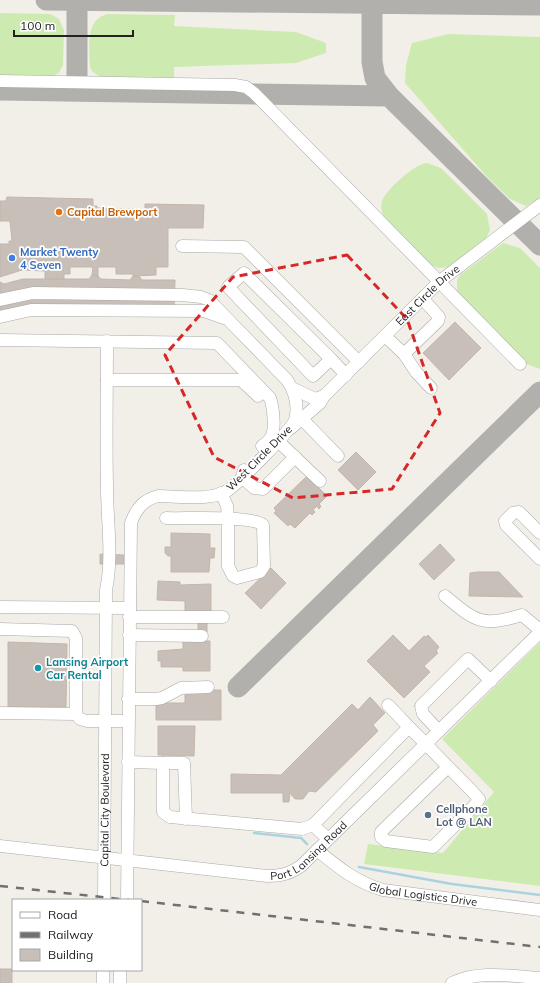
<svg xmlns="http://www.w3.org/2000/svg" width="540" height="983" viewBox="0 0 540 983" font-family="Mulish,sans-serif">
	<rect width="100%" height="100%" fill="#f2efe9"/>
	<!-- grass -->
	<path fill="#cdebb0" d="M0,13l50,1 9,5 5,11 -1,35 -4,8 -9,4h-50z
		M109,14l66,1 -1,11 122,6 30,11v10l-30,10 -122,4v11l-74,-1 -8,-6 -2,-4c-1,-19 -5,-50 19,-53z
		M448,34l92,3v161l-14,8 -16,-7 -23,-22 -82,-94 1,-18 6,-22z
		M427,163l14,5 46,46 3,16 -5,10 -35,27 -11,1 -9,-3 -45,-46c-3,-6 -5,-11 -3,-18 5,-12 32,-37 45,-38z
		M503,243l17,5 20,20v101l-14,-5 -69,-72v-12l3,-5z
		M540,642v244l-176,-22 4,-20 75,9 51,-61 -52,-53z"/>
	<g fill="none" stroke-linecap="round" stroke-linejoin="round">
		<!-- stream -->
		<path stroke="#aad3df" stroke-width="2.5" d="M254,833l47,5 6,6
			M359,867l93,17 88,11"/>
		<!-- taxiway -->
		<path stroke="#b1b0ac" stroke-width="21" d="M46,0l494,5
			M77,0v91
			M372,3v59l3,16 14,18 151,149
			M0,90l389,6
			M238,687l302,-295"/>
	</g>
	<!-- building -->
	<path fill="#c7bfb8" stroke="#c4b6ab" d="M7,197l86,2v7h4v2l41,1v3l7,1v-9l59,1 -1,23h-35v39h-12v8l-23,1v-2h-17v-7h-18v9l-6,-1 1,-8h-23v7h-6v5h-19v-8l-23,-1 -22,7v-33h9v-3h3l-2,-20h-10v-20h6z
		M92,275l6,1 3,3 29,1 3,-4h6l3,4h33l-1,30 -174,6v-34l4,2 19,-5h66z
		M455,322l26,26 -32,32 -26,-27z
		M356,452l20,20 -18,18 -20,-20z
		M307,476l20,20 -8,8 2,2 -2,3 -2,-3 -4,4 2,2 -3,3 -2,-2 -15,15 -5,-4 -2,2 -14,-13 2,-2 -2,-3z
		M171,533l39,1v14h5l-1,10h-4l-1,14h-38v-16h-3l-3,-3v-6h6z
		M440,544l15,16 -21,20 -15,-16z
		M100,554l24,1v9h-24z
		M271,568l15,15 -25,26 -16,-16z
		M477,572h22l24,25 -54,-1 1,-23z
		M158,581l22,1v3l31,-1v29h-26v-12l-28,-1z
		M198,623h9v9h-9z
		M393,635l16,16 15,-15 2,1 2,-2 11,12 -3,4 2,2 -14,13 6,6 -26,26 -37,-37z
		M183,641h27v30h-27v-4h-22v-6h-3v-10l25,-2z
		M8,642l59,2 -1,63h-58z
		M185,690h36v30h-65v-17h29z
		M370,697l15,16 -12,12 5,6 -62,61 -7,-1 -6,8h-8l-5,-6 -1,9h-6v-9h-52v-19l50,1 71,-71 6,6z
		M158,726h37l-1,30 -36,-1z
		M0,969h12v14h-12z"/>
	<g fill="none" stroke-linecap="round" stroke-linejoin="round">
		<defs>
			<g id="minor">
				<path d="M0,81l235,4 11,2 8,6 266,271"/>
				<path d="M182,246l62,1 115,115"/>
				<path d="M0,300l33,-7 150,2 18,2 8,3 78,80c8,12 12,25 8,40 -3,9 -61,68 -70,72 -19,9 -46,4 -67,4 -15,4 -22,13 -27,27l-4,377"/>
				<path d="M0,317l31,-7 173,1 20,7"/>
				<path d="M385,336l19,18 12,18 15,16"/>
				<path d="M0,340l217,3 53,55c3,8 6,32 1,39 -1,3 -6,7 -9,9"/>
				<path d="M404,354l34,-33 1,-4 -16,-18"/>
				<path d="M331,359l-87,-86 -16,14 85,89 18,-17 15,16"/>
				<path d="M107,380h134l17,16"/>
				<path d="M294,389l21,10 9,-3"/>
				<path d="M303,420l35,36"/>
				<path id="s1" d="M291,428l29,-25 4,-7 116,-115 100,-76"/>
				<path d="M278,441l42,40"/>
				<path d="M244,470l-2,7 12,11 9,1 32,-32"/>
				<path d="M166,518c18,1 86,-3 97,7l1,41 -4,6 -23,6 -4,-2 -5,-10v-47l-1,-13 -6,-13"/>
				<path d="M540,533l-21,-21 -6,1 -8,8 1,4 34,34"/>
				<path d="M445,596c31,26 37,31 77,19l18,15"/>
				<path d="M0,607l129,1"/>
				<path d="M129,617h94"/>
				<path d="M0,629l72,2 4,7v76l4,5 7,2h41"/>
				<path d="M129,635l73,1"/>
				<path d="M128,699h28l6,-1 19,-10 27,-1"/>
				<path d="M0,713l76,1"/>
				<path d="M409,727l61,62 9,10 -4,6 -42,42 -47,-6 -5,-4v-5l67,-65"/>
				<path d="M439,731l-16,-17 -2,-8 47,-47 23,22"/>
				<path d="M128,762l35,1"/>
				<path d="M186,819l-2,-56h-21v49l7,5 132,12 11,-4 15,14"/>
				<path d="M313,825l96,-98 -21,-22"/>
				<path id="s2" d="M0,846l267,30c14,0 22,-2 34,-10l239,-234"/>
				<path id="s3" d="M317,850c22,18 39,32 66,40l157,20"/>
				<path id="s4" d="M104,900l2,-310c7,-33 1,-69 1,-103 -1,-48 0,-97 0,-146"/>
				<path d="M103,983v-13"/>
				<path d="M120,983v-13"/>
				<path d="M452,983c27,-13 58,-7 88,-5"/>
			</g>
		</defs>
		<!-- minor casing -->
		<use href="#minor" stroke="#a9a9a9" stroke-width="13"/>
		<!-- minor -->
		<use href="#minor" stroke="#fff" stroke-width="12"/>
		<!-- rail -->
		<path stroke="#707070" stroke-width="2.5" stroke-dasharray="8 8" stroke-linecap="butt" d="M0,886l129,14
			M141,901l399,46"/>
	</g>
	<!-- marked area -->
	<path fill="none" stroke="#d62828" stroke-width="3" stroke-dasharray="8 5" stroke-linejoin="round" d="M347,255l60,64 33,94 -48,76 -99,9 -79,-41 -49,-102 68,-78z"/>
	<!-- markers -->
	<circle fill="#e8710a" stroke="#fff" stroke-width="1.5" cx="59" cy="212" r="4"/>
	<circle fill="#3f7fe0" stroke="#fff" stroke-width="1.5" cx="12" cy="258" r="4"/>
	<circle fill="#0f9aa8" stroke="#fff" stroke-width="1.5" cx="38" cy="668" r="4"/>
	<circle fill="#5c6f8a" stroke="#fff" stroke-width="1.5" cx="428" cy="815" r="4"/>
	<g text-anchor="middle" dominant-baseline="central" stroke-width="3.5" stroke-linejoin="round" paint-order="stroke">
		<!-- food labels -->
		<g font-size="11" font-weight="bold" fill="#c56008" stroke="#fff" text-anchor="start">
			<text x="67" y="212">Capital Brewport</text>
		</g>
		<!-- shop labels -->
		<g font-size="11" font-weight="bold" fill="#366cbe" stroke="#fff" text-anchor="start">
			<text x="20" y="252">Market Twenty<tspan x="20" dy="13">4 Seven</tspan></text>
		</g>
		<!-- street labels -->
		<g font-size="11" fill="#222" stroke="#fff">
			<text stroke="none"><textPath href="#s1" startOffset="191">East Circle Drive</textPath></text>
			<text transform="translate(259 458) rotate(-45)">West Circle Drive</text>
			<text stroke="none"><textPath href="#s4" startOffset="90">Capital City Boulevard</textPath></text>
			<text stroke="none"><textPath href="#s2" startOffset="319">Port Lansing Road</textPath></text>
			<text stroke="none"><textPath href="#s3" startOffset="118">Global Logistics Drive</textPath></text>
		</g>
		<!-- culture labels -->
		<g font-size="11" font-weight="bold" fill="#0d838f" stroke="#fff" text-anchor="start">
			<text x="46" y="662">Lansing Airport<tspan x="46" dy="13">Car Rental</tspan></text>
		</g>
		<!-- service labels -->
		<g font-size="11" font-weight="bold" fill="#4e5e75" stroke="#fff" text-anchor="start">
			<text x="436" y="809">Cellphone<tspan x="436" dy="13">Lot @ LAN</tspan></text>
		</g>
	</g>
	<!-- legend -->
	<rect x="12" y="899" width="130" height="72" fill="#ffffff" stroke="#a7a7a7"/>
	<rect x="20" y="912" width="20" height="6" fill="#ffffff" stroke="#a7a7a7"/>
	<text x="48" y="919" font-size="12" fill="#222222">Road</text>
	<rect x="20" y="932" width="20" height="6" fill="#707070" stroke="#a7a7a7"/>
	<text x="48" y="939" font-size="12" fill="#222222">Railway</text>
	<rect x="20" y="949" width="20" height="12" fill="#c7bfb8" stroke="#a7a7a7"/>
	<text x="48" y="959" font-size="12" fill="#222222">Building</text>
	<!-- scale -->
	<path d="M14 30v6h119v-6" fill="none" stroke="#222222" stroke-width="2"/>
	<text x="20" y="30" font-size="12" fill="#222222" stroke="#ffffff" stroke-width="3" paint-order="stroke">100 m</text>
</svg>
